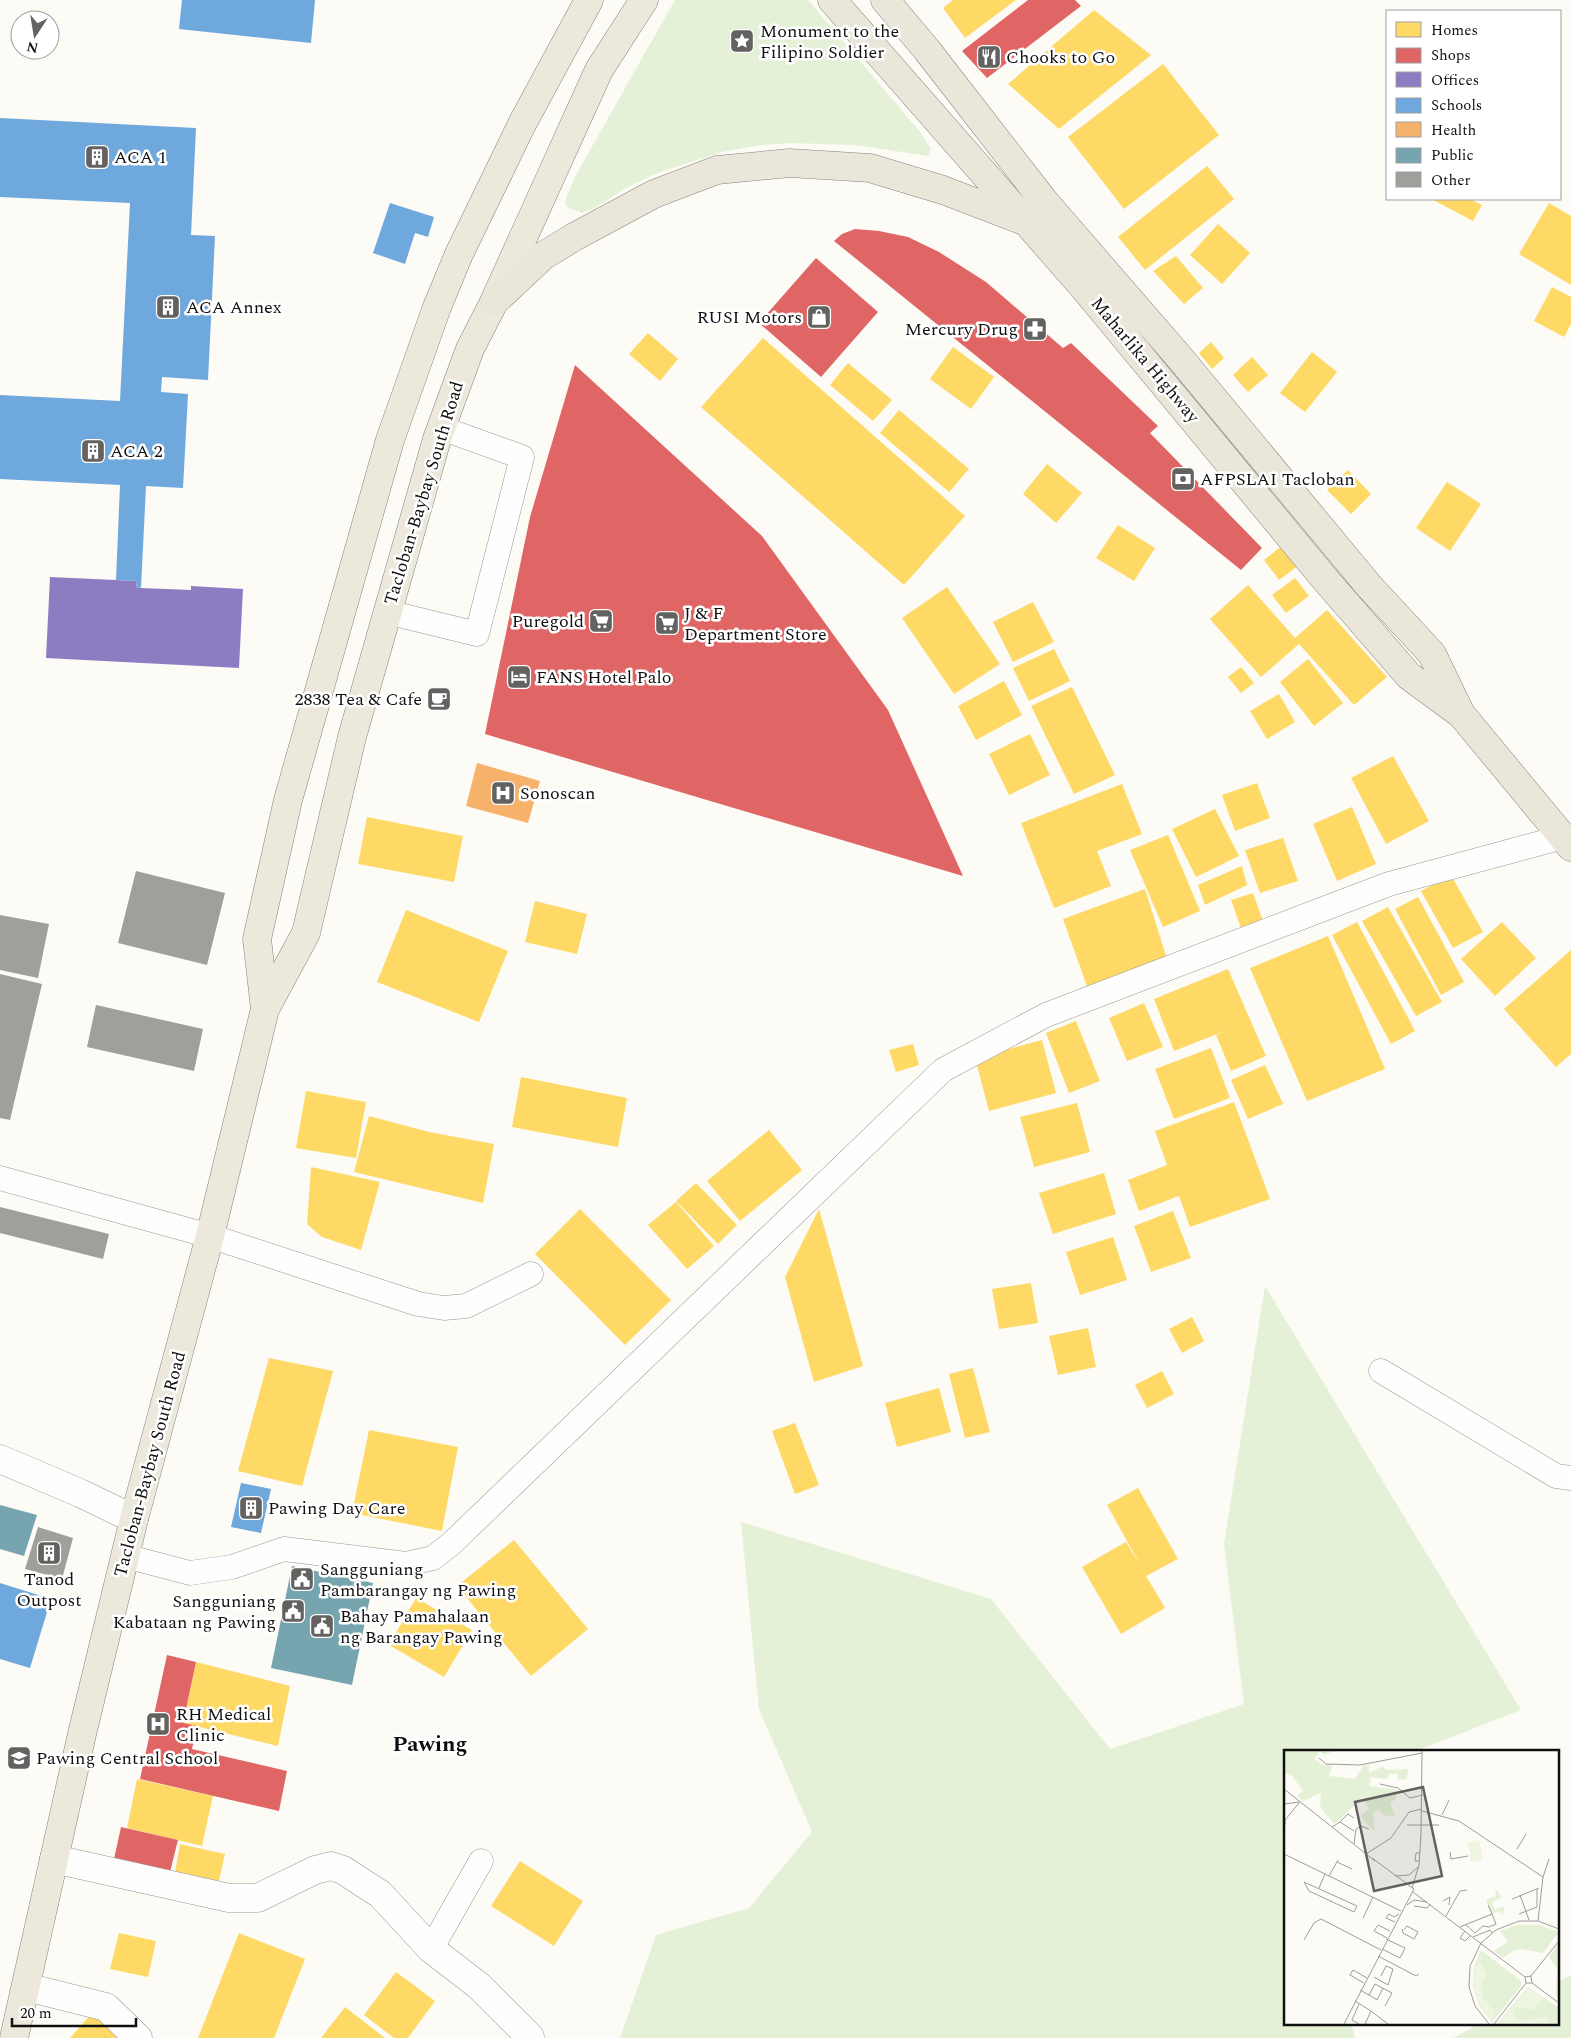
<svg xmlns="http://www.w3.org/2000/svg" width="1571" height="2038" viewBox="0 0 1571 2038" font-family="Spectral,serif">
	<rect width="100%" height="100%" fill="#fcfbf6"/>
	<!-- green -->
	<path fill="#e4f1d7" d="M675,0h133l113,133 10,16 -3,7 -73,-11 -65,-2 -29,2 -39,7 -65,21 -31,15 -33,21 -11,4 -14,-5 -3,-5 2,-8 10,-22z
		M1265,1286l256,424 -108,42h-128v272h66l4,14h-735l36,-103 93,-27 63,-76 -53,-123 -18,-187 250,77 119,150 134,-45 -20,-160z
		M1571,1975v63h-118l26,-14h78v-42z"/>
	<!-- homes -->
	<path fill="#ffd966" d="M953,0h63l-51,38 -22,-30z
		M1094,10l57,45 -92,74 -51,-45z
		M1163,64l56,71 -95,74 -56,-72z
		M1207,166l27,33 -89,71 -27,-33z
		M1436,199h34l12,6 -9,16 -38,-20z
		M1549,203l22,13v69l-52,-31z
		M1218,224l32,29 -28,31 -32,-29z
		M1176,256l27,32 -19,16 -31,-33z
		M1552,287l19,10v27l-7,13 -30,-16z
		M648,333l30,26 -18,22 -31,-27z
		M763,338l202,178 -61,69 -203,-178z
		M1211,342l13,16 -12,11 -13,-16z
		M953,347l41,30 -23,32 -41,-30z
		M1312,352l25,20 -32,40 -25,-19z
		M1252,357l16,18 -20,17 -15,-17z
		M848,363l44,37 -19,21 -43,-36z
		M899,410l70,59 -20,23 -69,-59z
		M1047,464l35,29 -26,30 -33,-29z
		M1348,470l23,24 -20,20 -24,-24z
		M1447,482l34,22 -31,47 -34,-23z
		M1118,525l37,23 -21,33 -38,-23z
		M1283,545l16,20 -20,15 -15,-20z
		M1295,578l14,18 -23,17 -14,-18z
		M1248,585l47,53 32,-28 60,67 -33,28 -55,-61 -38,33 -51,-58z
		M947,587l53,77 -46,30 -52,-76z
		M1033,602l21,40 -41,20 -20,-40z
		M1054,649l16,32 -41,20 -16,-33z
		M1308,659l35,44 -29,23 -34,-44z
		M1241,667l13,16 -13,10 -13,-16z
		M1004,681l18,34 -46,25 -18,-34z
		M1072,687l43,88 -41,19 -43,-88z
		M1279,694l16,28 -28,17 -17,-28z
		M1030,734l20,41 -41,20 -20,-41z
		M1393,756l36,65 -43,23 -35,-66z
		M1257,783l13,35 -35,13 -13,-36z
		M1122,784l20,50 -45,17 14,35 -57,22 -33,-85z
		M1352,807l24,57 -39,17 -24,-57z
		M1215,809l24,47 -43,21 -24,-48z
		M367,817l96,19 -9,46 -96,-18z
		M1168,835l32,76 -37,16 -33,-77z
		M1283,838l15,43 -38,12 -15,-43z
		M1242,866l5,19 -42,20 -7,-20z
		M1451,875l32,57 -30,16 -32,-57z
		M1145,889l23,73 -78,33 -27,-76z
		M1253,893l11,31 -22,7 -11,-31z
		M1418,897l46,85 -23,13 -46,-86z
		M535,901l52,13 -10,40 -52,-12z
		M1388,907l54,95 -26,14 -54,-95z
		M406,910l102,41 -29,71 -102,-40z
		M1357,922l58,109 -24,13 -59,-109z
		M1502,922l34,36 -41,38 -34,-37z
		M1328,936l57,133 -78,32 -57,-133z
		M1571,950v104l-15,13 -52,-58z
		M1228,969l38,87 -35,15 -15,-36 14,-6 -56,22 -20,-52z
		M1144,1003l19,44 -36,14 -18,-43z
		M1076,1021l24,60 -31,12 -23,-60z
		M1042,1040l14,53 -67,18 -14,-53z
		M913,1044l6,21 -23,7 -7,-22z
		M1211,1048l19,50 -56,21 -19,-50z
		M1265,1065l18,39 -35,15 -17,-39z
		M521,1077l106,21 -9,49 -106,-20z
		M306,1091l60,11 -10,56 -60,-10z
		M1234,1102l36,97 -80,28 -11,-31 -40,15 -11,-31 39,-15 -12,-34z
		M1077,1103l13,49 -56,15 -14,-50z
		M369,1116l60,16 65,12 -11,59 -129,-31z
		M769,1130l33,40 -62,51 -33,-40z
		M311,1167l69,15 -19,68 -39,-13 -15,-13z
		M1104,1173l12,41 -63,20 -14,-41z
		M696,1183l41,42 -19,19 -42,-43z
		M676,1202l38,44 -27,23 -39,-44z
		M580,1209l91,91 -46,45 -90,-91z
		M819,1209l44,157 -49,16 -29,-105z
		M1173,1211l18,47 -40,14 -17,-46z
		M1113,1237l14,43 -47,15 -14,-43z
		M1031,1283l7,40 -39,6 -7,-40z
		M1192,1317l12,24 -22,12 -13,-24z
		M1088,1328l8,39 -38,8 -9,-39z
		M269,1358l64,13 -31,115 -64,-15z
		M973,1368l17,64 -25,6 -16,-64z
		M1162,1371l12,23 -27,14 -12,-23z
		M939,1388l12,44 -54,15 -12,-44z
		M795,1423l24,62 -24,9 -23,-63z
		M369,1430l89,17 -16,84 -90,-18z
		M1138,1488l40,71 -32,17 19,32 -44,26 -39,-67 44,-25 15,24 -34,-61z
		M514,1540l74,89 -57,47 -74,-90z
		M416,1598l56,32 -28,47 -55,-32z
		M196,1662l94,24 -12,60 -95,-23z
		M137,1779l76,17 -11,50 -75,-18z
		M180,1844l45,10 -6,27 -44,-9z
		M520,1861l63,40 -29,45 -63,-40z
		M119,1933l37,8 -8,36 -38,-8z
		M239,1933l66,26 -31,79h-76z
		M396,1972l39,29 -27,37h-14l-30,-23z
		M345,2007l40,31h-64z
		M92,2013l28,25h-50z"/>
	<!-- shops -->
	<path fill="#e06666" d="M1028,0h47l6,6 -94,72 -25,-27z
		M855,229l24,2 29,6 31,15 47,30 77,66 8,-5 87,83 -8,7 112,115 -21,22 -407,-329 8,-7z
		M816,258l62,54 -57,65 -62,-54z
		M575,365l187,171 126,174 75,166 -478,-142 45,-217z
		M167,1655l29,7 -13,61 14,3 -5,23 95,22 -8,40 -139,-32z
		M121,1827l57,13 -8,32 -56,-13z"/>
	<!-- offices -->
	<path fill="#8e7cc3" d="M50,577l87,4 -1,6 5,1 50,2v-4l52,3 -4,79 -193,-10z"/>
	<!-- schools -->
	<path fill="#6fa8dc" d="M182,0h133l-4,43 -132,-14z
		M0,118l196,10 -5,107 24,1 -7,144 -46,-3 -1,15 27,2 -5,94 -37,-2 -5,102 -5,-1 1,-6 -21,-1 4,-95 -120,-6v-84l120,6 10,-198 -130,-6z
		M390,203l44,14 -6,20 -13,-4 -10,31 -32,-11z
		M241,1483l30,6 -10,44 -30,-6z
		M0,1583l51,16 -21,69 -30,-9z"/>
	<!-- health -->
	<path fill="#f6b26b" d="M477,763l63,18 -12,42 -62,-17z"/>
	<!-- public -->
	<path fill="#76a5af" d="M0,1505l37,10 -13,41 -24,-7z
		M292,1566l81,17 -21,102 -81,-17z"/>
	<!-- building -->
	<path fill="#a09f9b" d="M136,871l89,22 -18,72 -89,-22z
		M0,915l49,9 -11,54 -38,-8z
		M0,974l42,10 -32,136 -10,-2z
		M96,1005l107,24 -9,42 -107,-24z
		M0,1207l109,27 -6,25 -103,-26z
		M38,1527l35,11 -11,41 -37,-10z"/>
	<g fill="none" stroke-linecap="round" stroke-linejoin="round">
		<defs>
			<path id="service" d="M387,612l90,22 45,-177 -81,-29
				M0,1178l210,58 208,68 26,4 22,-2 65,-32
				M1381,1371l175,105 15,2
				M125,1556l65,17 42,-6 52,-18 122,15 27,-6 19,-15 491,-473 103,-55 343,-131 174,-47
				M431,1949l50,-88"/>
			<path id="minor" d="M54,1859l175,39h29l57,-28 16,-4 12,4 37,24 51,55 48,37 51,51
				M26,1987l80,20 32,31"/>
			<path id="tertiary" d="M0,1459l80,34 54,26"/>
			<path id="primary" d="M265,1009l-8,-70 31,-139 102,-360 47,-133 22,-53 63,-130 67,-124
				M14,2038l68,-304 52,-215 76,-283 55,-227 41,-76 46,-196 85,-298 33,-90 24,-47 105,-232 45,-70"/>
			<path id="trunk" d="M832,0l253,289 239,289 85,98 49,36
				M885,0l42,50 117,151 136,157 189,228 63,68 29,60 110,133
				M494,302l49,-46 31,-19 80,-43 63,-24 73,-7 80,5 73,22 81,31"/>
		</defs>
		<!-- service casing -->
		<use href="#service" stroke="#969694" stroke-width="25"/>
		<!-- minor casing -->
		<use href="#minor" stroke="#969694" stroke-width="29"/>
		<!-- tertiary casing -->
		<use href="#tertiary" stroke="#969694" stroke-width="29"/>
		<!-- primary casing -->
		<use href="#primary" stroke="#848381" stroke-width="29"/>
		<!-- trunk casing -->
		<use href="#trunk" stroke="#848381" stroke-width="29"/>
		<!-- service -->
		<use href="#service" stroke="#fffefe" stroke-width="24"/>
		<!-- minor -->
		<use href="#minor" stroke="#fffefe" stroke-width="28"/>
		<!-- tertiary -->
		<use href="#tertiary" stroke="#fffefe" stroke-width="28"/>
		<!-- primary -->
		<use href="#primary" stroke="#ece9dc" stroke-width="28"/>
		<!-- trunk -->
		<use href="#trunk" stroke="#eae6da" stroke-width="28"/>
	</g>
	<!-- icons -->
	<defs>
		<symbol id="sight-square" viewBox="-11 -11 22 22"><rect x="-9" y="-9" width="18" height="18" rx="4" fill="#636260" stroke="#fff"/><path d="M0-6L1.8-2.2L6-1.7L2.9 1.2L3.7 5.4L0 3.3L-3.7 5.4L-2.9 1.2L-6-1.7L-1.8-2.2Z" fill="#fff"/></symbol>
		<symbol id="restaurant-square" viewBox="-11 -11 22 22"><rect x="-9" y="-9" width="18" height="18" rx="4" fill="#636260" stroke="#fff"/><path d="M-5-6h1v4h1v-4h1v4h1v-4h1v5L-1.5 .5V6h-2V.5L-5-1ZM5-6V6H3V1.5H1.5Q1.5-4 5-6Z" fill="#fff"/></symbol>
		<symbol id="building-square" viewBox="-11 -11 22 22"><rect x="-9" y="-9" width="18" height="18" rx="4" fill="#636260" stroke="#fff"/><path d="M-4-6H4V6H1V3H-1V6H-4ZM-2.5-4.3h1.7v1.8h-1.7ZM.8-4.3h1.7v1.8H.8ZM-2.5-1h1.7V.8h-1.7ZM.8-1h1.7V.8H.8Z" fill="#fff"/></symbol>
		<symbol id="shop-square" viewBox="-11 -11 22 22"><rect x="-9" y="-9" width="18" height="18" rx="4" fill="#636260" stroke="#fff"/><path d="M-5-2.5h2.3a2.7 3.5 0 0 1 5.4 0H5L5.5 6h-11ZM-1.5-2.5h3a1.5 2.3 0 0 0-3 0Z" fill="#fff"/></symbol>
		<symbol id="pharmacy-square" viewBox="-11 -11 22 22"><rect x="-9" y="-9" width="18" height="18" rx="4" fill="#636260" stroke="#fff"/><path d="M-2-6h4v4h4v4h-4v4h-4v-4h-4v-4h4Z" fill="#fff"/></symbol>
		<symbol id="bank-square" viewBox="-11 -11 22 22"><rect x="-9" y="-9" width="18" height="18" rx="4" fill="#636260" stroke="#fff"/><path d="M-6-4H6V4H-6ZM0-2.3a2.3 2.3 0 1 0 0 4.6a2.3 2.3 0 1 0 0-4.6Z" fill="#fff"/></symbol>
		<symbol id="supermarket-square" viewBox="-11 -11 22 22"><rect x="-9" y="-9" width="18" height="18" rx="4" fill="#636260" stroke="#fff"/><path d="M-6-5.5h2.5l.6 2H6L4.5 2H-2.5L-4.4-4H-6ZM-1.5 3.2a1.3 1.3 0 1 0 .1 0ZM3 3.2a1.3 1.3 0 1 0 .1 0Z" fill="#fff"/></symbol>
		<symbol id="hotel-square" viewBox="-11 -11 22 22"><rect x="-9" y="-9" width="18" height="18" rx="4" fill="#636260" stroke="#fff"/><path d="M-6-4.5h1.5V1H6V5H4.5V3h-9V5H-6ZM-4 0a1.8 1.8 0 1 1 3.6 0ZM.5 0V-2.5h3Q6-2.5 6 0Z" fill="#fff"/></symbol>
		<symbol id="cafe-square" viewBox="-11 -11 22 22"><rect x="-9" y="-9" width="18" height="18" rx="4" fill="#636260" stroke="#fff"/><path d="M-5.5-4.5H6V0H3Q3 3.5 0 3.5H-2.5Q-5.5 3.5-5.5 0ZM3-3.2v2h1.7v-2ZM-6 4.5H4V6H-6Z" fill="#fff"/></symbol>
		<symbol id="hospital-square" viewBox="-11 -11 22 22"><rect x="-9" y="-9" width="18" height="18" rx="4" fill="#636260" stroke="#fff"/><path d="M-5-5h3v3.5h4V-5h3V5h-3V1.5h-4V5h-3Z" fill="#fff"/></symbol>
		<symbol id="civic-square" viewBox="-11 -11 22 22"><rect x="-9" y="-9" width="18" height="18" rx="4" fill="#636260" stroke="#fff"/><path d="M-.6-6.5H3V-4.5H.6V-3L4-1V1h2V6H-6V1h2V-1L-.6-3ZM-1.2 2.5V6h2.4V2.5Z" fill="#fff"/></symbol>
		<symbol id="school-square" viewBox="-11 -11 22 22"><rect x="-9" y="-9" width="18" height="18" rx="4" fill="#636260" stroke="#fff"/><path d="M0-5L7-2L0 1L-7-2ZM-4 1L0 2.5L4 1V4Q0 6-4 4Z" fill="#fff"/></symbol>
	</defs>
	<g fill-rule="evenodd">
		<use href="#sight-square" x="728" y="27" width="28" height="28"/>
		<use href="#restaurant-square" x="975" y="43" width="28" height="28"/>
		<use href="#building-square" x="83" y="143" width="28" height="28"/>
		<use href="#building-square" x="154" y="293" width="28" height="28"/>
		<use href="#shop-square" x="805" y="303" width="28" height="28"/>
		<use href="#pharmacy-square" x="1021" y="315" width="28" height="28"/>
		<use href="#building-square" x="79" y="437" width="28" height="28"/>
		<use href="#bank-square" x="1169" y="465" width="28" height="28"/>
		<use href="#supermarket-square" x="587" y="607" width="28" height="28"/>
		<use href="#supermarket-square" x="653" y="609" width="28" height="28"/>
		<use href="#hotel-square" x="505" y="663" width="28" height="28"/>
		<use href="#cafe-square" x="425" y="685" width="28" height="28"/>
		<use href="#hospital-square" x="489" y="779" width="28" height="28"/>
		<use href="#building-square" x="237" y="1494" width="28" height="28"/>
		<use href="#building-square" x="35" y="1539" width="28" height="28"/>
		<use href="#civic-square" x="288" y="1565" width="28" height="28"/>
		<use href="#civic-square" x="279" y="1597" width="28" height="28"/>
		<use href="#civic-square" x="308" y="1612" width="28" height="28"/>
		<use href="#hospital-square" x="144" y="1710" width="28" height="28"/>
		<use href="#school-square" x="5" y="1744" width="28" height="28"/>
	</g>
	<g text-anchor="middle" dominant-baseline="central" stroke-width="5" stroke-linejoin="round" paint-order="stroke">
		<!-- poi labels -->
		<g font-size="18" fill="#101010" stroke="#fff" text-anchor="start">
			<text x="760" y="31">Monument to the<tspan x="760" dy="21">Filipino Soldier</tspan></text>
			<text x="1006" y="57">Chooks to Go</text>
			<text x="114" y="157">ACA 1</text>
			<text x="186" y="307">ACA Annex</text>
			<text x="802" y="317" text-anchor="end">RUSI Motors</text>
			<text x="1018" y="329" text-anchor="end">Mercury Drug</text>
			<text x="110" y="451">ACA 2</text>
			<text x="1200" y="479">AFPSLAI Tacloban</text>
			<text x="684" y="613">J &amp; F<tspan x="684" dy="21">Department Store</tspan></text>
			<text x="584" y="621" text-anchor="end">Puregold</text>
			<text x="536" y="677">FANS Hotel Palo</text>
			<text x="422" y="699" text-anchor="end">2838 Tea &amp; Cafe</text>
			<text x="520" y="793">Sonoscan</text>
			<text x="268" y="1508">Pawing Day Care</text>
			<text x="320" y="1569">Sangguniang<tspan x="320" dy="21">Pambarangay ng Pawing</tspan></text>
			<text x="49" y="1579" text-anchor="middle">Tanod<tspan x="49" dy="21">Outpost</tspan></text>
			<text x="276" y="1601" text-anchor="end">Sangguniang<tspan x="276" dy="21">Kabataan ng Pawing</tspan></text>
			<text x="340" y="1616">Bahay Pamahalaan<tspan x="340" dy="21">ng Barangay Pawing</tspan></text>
			<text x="176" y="1714">RH Medical<tspan x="176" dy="21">Clinic</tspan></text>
			<text x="36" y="1758">Pawing Central School</text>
		</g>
		<!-- street labels -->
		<g font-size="18" fill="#101010" stroke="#fff">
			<text transform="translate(1145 360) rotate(50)">Maharlika Highway</text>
			<text transform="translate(424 493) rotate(-73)">Tacloban-Baybay South Road</text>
			<text transform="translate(150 1464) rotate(-75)">Tacloban-Baybay South Road</text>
		</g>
		<!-- district labels -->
		<g font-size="22" font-weight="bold" fill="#101010" stroke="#fff">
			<text x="430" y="1744">Pawing</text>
		</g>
	</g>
	<!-- overview -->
	<g transform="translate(1284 1750)">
		<rect width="275" height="275" fill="#fcfbf6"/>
		<path d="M0,1h51l-12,4 -3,-4 -6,8 9,6 10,-1 -4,12 26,3 8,-13 6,-1v8l14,-7 3,4 22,-1 -1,10 -9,1 -1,-6h-8l-2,5 -16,-2 -2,9 28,4 -1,8 -6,6 6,13 -12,-2 -6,-5 -5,3 2,19 -15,-16 9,-7 -6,-11 -29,26 -14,-17 1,-14 -18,8 -6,-5 6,-5 -11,-15 -8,-4zM214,140l3,8 -9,4 3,8 10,-4 -3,9 -2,-4 -8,3 -6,-14 10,-4 -1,-5zM232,175h23l20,7 -16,21 -21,-4 -8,1 -11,8 -9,-7 14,-9 -8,-11zM275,193v55l-3,-2 1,-27 -8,-12zM197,200l40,31v5l-29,36 -13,-17 -6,-19 1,-19zM244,237l31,21v16h-62z" fill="#e4f1d7"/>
		<path d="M195,90l4,20 -12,2 -3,-20zM195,210l8,15 -6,8 2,16 13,14 -6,6 -12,-18 -4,-12v-17zM245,238l15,11 -12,11 -16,-3 -4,7 8,7 28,-4v7h-50z" fill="#eef5e1"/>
		<path fill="none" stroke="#9e9d9a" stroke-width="1" d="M35,8l7,6 34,1 62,-12M96,34l18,4 12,10 13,-3M0,39l91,72M0,54l16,-2M138,61l37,10 84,56 -5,44M158,65l7,-15M56,72l8,-8 6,4M1,75v-5l14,-17M123,75h32M48,77l8,-5 14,9M70,94l2,-15 5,-3 8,3M233,99l9,-15M166,102l1,7 17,-3M0,104l117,57M82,104l25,-16 18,-26 13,-3M135,111h-4l1,-8h4M53,112l15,7M45,126l9,-16M111,126l14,-1 9,-8M259,127l6,-18M20,132l53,24 -3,6 -45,-21zM35,138l6,-14M128,138l7,-23 2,-31 1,-83M129,142l112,85M236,145l9,25M228,149l27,-11M159,151l7,-4 -1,8M123,155l7,-5 13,2M130,156l13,2 3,-3M235,164l18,-7v-18M162,166l14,-25 7,-1M79,168l10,-21M111,172l-9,-4 3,-4 5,3 5,-3M182,175l9,8 8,-7 6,1 7,-3 -4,-10M176,177l32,-13 -4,-9M118,179l1,4 11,6 4,-7 -11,-6 -3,4M181,181l-5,7 5,3 6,-6M189,187l17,-7 2,3M103,188l-13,-7 4,-6 12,6M20,190l10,-17 7,-4 60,31M98,199l18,9 5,-10 -19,-9M94,206l38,20 3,-2M247,226l28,-35M90,227l14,8 5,-16 -7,-3 -5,10M80,233l-14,-8 3,-5 14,8M248,233l-1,-7 -6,1 1,6h6l27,20M76,240l9,5 6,-11 17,9 -7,13M85,245l8,5 6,-12M71,251l16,10 -6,13M87,261l17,13M60,274l70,-135 -42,-31M75,274l-7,-4 7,-16M205,274l-14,-18 -6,-19 1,-21 11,-23 15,-13 23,-9h19l21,8M210,274l32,-41"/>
		<path fill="#636260" fill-opacity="0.15" stroke="#636260" stroke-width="2.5" d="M139,37l19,89 -68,15 -19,-89z"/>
		<rect width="275" height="275" fill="none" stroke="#101010" stroke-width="2.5"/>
	</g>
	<!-- legend -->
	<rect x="1386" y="10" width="175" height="190" fill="#ffffff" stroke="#9f9f9f"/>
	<rect x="1396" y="22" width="25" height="15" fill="#ffd966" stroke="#9f9f9f"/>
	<text x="1431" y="35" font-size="15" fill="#101010">Homes</text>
	<rect x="1396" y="48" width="25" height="15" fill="#e06666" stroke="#9f9f9f"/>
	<text x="1431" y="60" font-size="15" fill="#101010">Shops</text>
	<rect x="1396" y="72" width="25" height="15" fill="#8e7cc3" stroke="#9f9f9f"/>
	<text x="1431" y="85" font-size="15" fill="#101010">Offices</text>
	<rect x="1396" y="98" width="25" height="15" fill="#6fa8dc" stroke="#9f9f9f"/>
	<text x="1431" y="110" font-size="15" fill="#101010">Schools</text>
	<rect x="1396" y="122" width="25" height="15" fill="#f6b26b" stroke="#9f9f9f"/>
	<text x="1431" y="135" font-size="15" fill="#101010">Health</text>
	<rect x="1396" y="148" width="25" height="15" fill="#76a5af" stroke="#9f9f9f"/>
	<text x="1431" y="160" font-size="15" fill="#101010">Public</text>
	<rect x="1396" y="172" width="25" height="15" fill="#a09f9b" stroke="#9f9f9f"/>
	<text x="1431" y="185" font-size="15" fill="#101010">Other</text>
	<!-- north arrow -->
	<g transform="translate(35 35) rotate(192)"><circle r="24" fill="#ffffff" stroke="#9f9f9f"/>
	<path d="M0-4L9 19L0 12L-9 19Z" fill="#636260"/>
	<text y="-8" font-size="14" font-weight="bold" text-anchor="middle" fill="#101010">N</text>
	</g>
	<!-- scale -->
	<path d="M12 2018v8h124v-8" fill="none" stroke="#101010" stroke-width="2.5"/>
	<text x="20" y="2018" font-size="15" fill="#101010" stroke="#ffffff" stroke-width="4" paint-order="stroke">20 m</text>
</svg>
